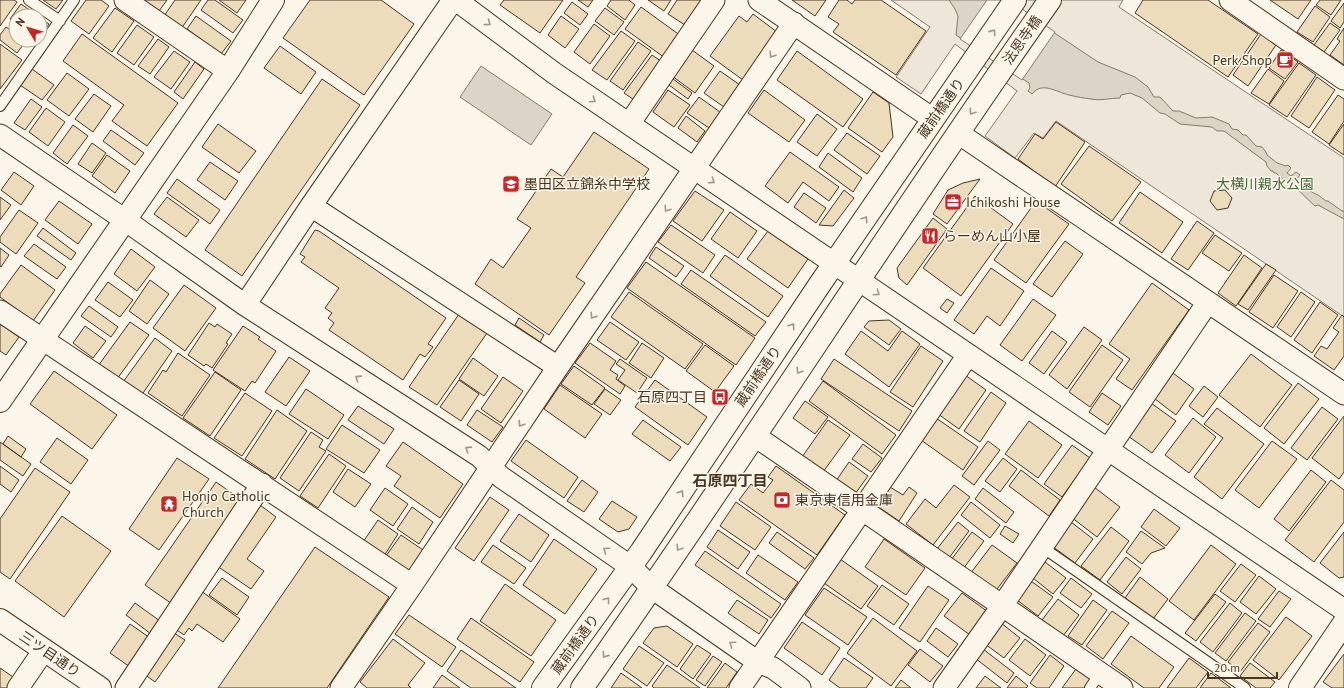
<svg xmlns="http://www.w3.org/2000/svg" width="1344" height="688" viewBox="0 0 1344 688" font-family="'PT Sans','Noto Sans JP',sans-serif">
	<rect width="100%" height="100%" fill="#fbf6e9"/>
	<!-- green -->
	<path fill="#ede6d9" stroke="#887966" d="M891,0h232l-4,7 225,151v159l-288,-196 -13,17 -9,-5 -19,25 -30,-22 32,-45 -62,-47 -34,50 -25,-17 34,-50z"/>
	<!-- water -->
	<path fill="#dcd4c6" stroke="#887966" d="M949,0h56l93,62 37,15 13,10 6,10h6l13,14h6l17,7 16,-1 17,7 3,5 6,1 5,5h3l10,11 6,1 4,5 1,3 10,8 9,3 2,-1 3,3 -4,5 4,3 5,-4 4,3 -4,5 4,4 5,-6 2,2c-2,9 4,12 11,15 3,2 5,4 8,6h2l14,10h2v8l-26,-14 -3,1c-6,-5 -23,-23 -26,-24 -5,-2 -9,-5 -13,-9h-2l-1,-2h-2l-4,-5 -1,-4 -42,-31h-7l-5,-4 -32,-3 -15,-10 -5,-1 -18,-15 -12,-5 -9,2 -1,3c-10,0 -19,3 -29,1 -7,-1 -14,-2 -22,-4 -13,-3 -27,-14 -37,-1l-4,-3 2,-3 -1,-5 -73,-48 2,-19 -3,-7z
		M481,66l71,48 -21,31 -71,-48z"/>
	<!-- pier -->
	<path fill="#fbf6e9" stroke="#887966" d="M987,0h22l46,32 -33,48 -62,-41z"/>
	<!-- building -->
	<path fill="#ecdcbc" stroke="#4a3520" d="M0,0h14l3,2 -17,24z
		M43,0h20l-7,9z
		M86,0h15l8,6 -20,28 -18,-13z
		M144,0h23l-8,11z
		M175,0h26l-20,29 -17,-13z
		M208,0h7l28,20 -10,13 -32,-23z
		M219,0h27l-9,13z
		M310,0h71l33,24 -50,71 -81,-57z
		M504,0h59l-23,33 -40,-28z
		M578,0h15l-5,7z
		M611,0h18l6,5 -10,15 -18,-14z
		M648,0h23l-7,11z
		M677,0h26l-18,25 -17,-11z
		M792,0h34l-11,16z
		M839,0h8l5,4 3,-4h26l45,31 -30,44 -63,-43 6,-8 -11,-7z
		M1143,0h65l50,34 -30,43 -93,-64z
		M1270,0h41l-13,19z
		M1320,0h21l-10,15 -15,-10z
		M572,2l16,12 -8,11 -16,-12z
		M1344,3v19l-4,6 -9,-7z
		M21,4l17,12h-22v8l-6,-5z
		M1315,6l15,11 -17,25 -16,-10z
		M641,7l40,29 -16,22 -40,-29z
		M115,8l19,13 -22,31 -19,-14z
		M605,8l19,14 -10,13 -19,-14z
		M753,14l24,18 -34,48 -33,-24 29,-40 8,6z
		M196,16l35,25 -10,13 -34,-25z
		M561,16l18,13 -14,19 -17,-13z
		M40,18l9,6 -9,13z
		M1330,23l10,7 -16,22 -10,-7z
		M594,24l16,12 -20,28 -16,-12z
		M137,25l17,12 -20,28 -17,-12z
		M6,27l10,7v6l10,1 -9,12 -17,-13v-5z
		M1344,28v37l-14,-10 10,-14 -3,-2z
		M621,31l14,10 -28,39 -15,-10z
		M82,34l96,69 -31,43 -35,-25 12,-16 -61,-44z
		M1261,34l15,11 -28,41 -15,-11z
		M158,39l11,8 -19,27 -12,-8z
		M638,42l13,9 -28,39 -13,-9z
		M0,44l22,16 -22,29z
		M280,46l36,26 -15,22 -37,-26z
		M692,50l22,16 -19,27 -23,-17z
		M1281,50l17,12 -13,17 -16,-11z
		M174,51l16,11 -19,27 -17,-12z
		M797,51l66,48 -20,28 -66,-47z
		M652,55l13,9 -28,38 -13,-9z
		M195,62l9,7 -21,30 -9,-7z
		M1299,63l17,12 -29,42 -18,-12z
		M32,69l22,16 -12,15 -22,-15z
		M1268,69l16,12 -15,23 -18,-11z
		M720,71l20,14 -16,22 -20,-14z
		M67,73l22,16 -20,27 -22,-16z
		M669,76l23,17 -4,6 -23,-17z
		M1317,77l18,13 -26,38 -18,-12z
		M322,79l38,26 -118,171 -37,-26z
		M668,90l22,15 -16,22 -21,-15z
		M764,90l41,30 -16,22 -41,-29z
		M873,92l16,11 4,34 -11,15 -34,-24z
		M94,94l17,12 -18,26 -18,-13z
		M1338,95l6,4v22l-15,23 -17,-12z
		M699,97l21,15 -11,16 -22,-15z
		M31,99l11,8 -17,23 -11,-7z
		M46,108l19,14 -17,24 -19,-14z
		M817,114l20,15 -20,27 -20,-14z
		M686,116l19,15 -8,11 -19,-14z
		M1056,122l29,20 -30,45 -37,-28 17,-25 8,5z
		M218,124l38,27 -17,22 -37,-26z
		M1344,124v31l-15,-10z
		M73,125l15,11 -21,28 -14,-11z
		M111,130l33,23 -9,12 -32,-24z
		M594,132l55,37 -73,108 9,6 -36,52 -74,-51 16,-25 12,9 28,-40 -14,-9 34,-50 12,8z
		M847,133l33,23 -13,18 -33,-24z
		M92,143l14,10 -14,20 -14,-9z
		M1089,146l52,36 -29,39 -51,-37z
		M790,152l49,35 -10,14 -26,-19 -15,21 -23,-17z
		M828,153l34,25 -9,14 -34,-25z
		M107,155l23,16 -15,22 -23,-17z
		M210,162l28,19 -13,19 -28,-20z
		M14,172l20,14 -13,19 -20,-15z
		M177,179l43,31 -10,14 -43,-31z
		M980,179l-33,45 -14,-10 15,-24 15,-7z
		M844,190l10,8 -21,28 -14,-1z
		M1225,190l7,8 -4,10 -11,2 -7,-9 4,-10z
		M695,191l29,19 -22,31 -29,-20z
		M1140,192l43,30 -21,31 -43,-30z
		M804,193l22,15 -10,15 -22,-16z
		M975,196l38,28 -52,72 -38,-28z
		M0,197l11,8 -11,15z
		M167,197l32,23 -13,17 -32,-23z
		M59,201l33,23 -14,20 -33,-24z
		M1036,201l33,23 -43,59 -32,-23z
		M19,210l19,13 -22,31 -16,-12v-5z
		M730,212l27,19 -19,27 -27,-19z
		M933,218l14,11 -40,56 -8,-7 -2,-10z
		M1197,221l17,12 -26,37 -17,-11z
		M671,225l44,30 -12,18 -45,-31z
		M43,228l33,25 -5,7 -34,-24z
		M315,230l4,1 127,87 -18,26 5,3 -8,10 -5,-3 -17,26 -74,-50 5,-7 -6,-5 4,-5 -7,-5 14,-20 -38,-26 4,-5 -5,-3z
		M768,231l40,28 -20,29 -41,-29z
		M1215,235l27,18 -13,18 -27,-18z
		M1065,241l18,13 -31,43 -19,-13z
		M34,244l32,23 -9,12 -33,-23z
		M656,247l28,19 -8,11 -27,-19z
		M0,248l9,7 -8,12 -1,-1z
		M131,249l24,18 -18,24 -23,-17z
		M725,255l58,41 -15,21 -58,-41z
		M1244,255l18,13 -26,38 -18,-13z
		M646,262l109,76 -19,27 -109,-77z
		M1266,264l10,6 -28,40 -10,-6z
		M21,265l34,25 -22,31 -33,-24v-3z
		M991,268l33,23 -24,35 -13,-10 -13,18 -20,-14z
		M691,270l75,52 -11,14 -74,-52z
		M1274,275l24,16 -25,37 -24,-16z
		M150,280l19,14 -22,30 -18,-13z
		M108,282l25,18 -13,17 -25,-17z
		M1152,283l37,27 -57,80 -16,-11 14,-20 -21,-15z
		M184,285l32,23 -31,43 -32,-23z
		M629,292l74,52 -18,25 -74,-52z
		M1301,292l14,10 -24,35 -14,-10z
		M947,299l7,4 -7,10 -7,-5z
		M1033,299l23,16 -34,46 -22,-16z
		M1320,302l18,13 -26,38 -18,-13z
		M89,306l29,21 -7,10 -30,-21z
		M459,314l28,19 -50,72 -28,-18z
		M1342,315l2,2v39l-10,14 -20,-14 7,-10 6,3 12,-17 -6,-4z
		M519,318l25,17 -4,7 -25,-17z
		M889,320l12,9 -12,16 -25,-18 5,-6z
		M130,322l19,13 -32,44 -19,-13z
		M610,322l29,20 -13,18 -29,-20z
		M209,323l6,4 2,-3 15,10 -6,9 2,1 -16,24 -6,-4 -2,2 -16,-11z
		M0,324l19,13 -13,18 -6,-4z
		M85,326l21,15 -13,17 -20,-15z
		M243,326l17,11 -2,2 18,12 -21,32 -3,-2 -7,10 -32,-21z
		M1084,327l18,13 -35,49 -18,-14z
		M861,331l27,20 14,-20 18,13 -31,43 -44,-33z
		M1052,331l15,11 -23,32 -15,-11z
		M155,338l17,13 -31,45 -18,-14z
		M590,343l26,18 -6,9 8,5 -2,4 9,7 -5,8 -45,-31z
		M642,343l22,15 -13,20 -22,-15z
		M705,345l29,21 -19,26 -29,-21z
		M1102,345l21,15 -33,47 -21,-15z
		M921,346l22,15 -30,46 -23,-15z
		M178,353l32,22 -28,41 -34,-23 15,-23 3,2z
		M1251,354l41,31 -32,42 -41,-32z
		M289,357l21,14 -24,35 -21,-14z
		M473,358l25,18 -14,20 -25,-17z
		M620,359l27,19 -10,15 -19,-13 7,-10 -9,-6z
		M834,359l78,52 -13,20 -78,-52z
		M574,366l31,22 -13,17 -31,-21z
		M54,371l63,44 -25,34 -62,-45z
		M215,372l26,18 -31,46 -27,-18z
		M1173,373l21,16 -18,26 -21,-16z
		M965,375l21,15 -27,39 -21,-15z
		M503,377l20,14 -22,32 -20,-14z
		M459,380l20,14 -18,27 -21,-14z
		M655,380l52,37 -19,28 -53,-38z
		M823,381l73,54 -14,19 -73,-53z
		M1298,383l21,16 -35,45 -20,-16z
		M560,385l42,29 -17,24 -41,-29z
		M1204,386l14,11 -15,20 -14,-11z
		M306,389l38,26 -16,24 -39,-25z
		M605,389l16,11 -11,15 -16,-11z
		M991,392l15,11 -26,39 -16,-11z
		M245,393l27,18 -30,45 -28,-18z
		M1102,393l19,13 -13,19 -19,-13z
		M805,401l23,16 -13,17 -22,-16z
		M1151,403l25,18 -24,32 -24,-17z
		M358,406l36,23 -10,15 -36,-24z
		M1322,407l16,12 -31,41 -16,-12z
		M1217,408l47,36 -42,55 -28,-22 29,-39 -19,-14z
		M277,410l30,21 -32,48 -30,-20z
		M477,410l26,17 -11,15 -25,-17z
		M1344,416v56l-5,7 -27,-21z
		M936,418l42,29 -15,23 -42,-30z
		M1193,418l23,19 -27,36 -24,-18z
		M643,420l38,27 -11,14 -38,-27z
		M828,420l22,15 -27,37 -21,-15z
		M1029,421l33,24 -24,33 -33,-24z
		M342,425l38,25 -16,23 -38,-24z
		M311,432l12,8 -4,7 7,4 -27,40 -19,-13z
		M8,436l18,13 -5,8 -18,-13z
		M57,438l31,22 -17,24 -31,-22z
		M526,440l52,37 -14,21 -53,-37z
		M988,441l12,9 -26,35 -12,-9z
		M1272,441l25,18 -38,49 -24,-18z
		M0,442l31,22 -8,12 -23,-16z
		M403,442l60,42 -23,34 -46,-32 7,-10 -15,-10z
		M863,444l19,14 -11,14 -19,-13z
		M1072,445l18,13 -28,39 -18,-13z
		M329,454l17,12 -28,42 -18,-12z
		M177,458l32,21 -50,71 -30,-21z
		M1003,458l14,11 -17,23 -15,-11z
		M849,462l19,14 -13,18 -19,-13z
		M0,466l19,14 -8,12 -11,-8z
		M776,466l69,49 -28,40 -78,-55 12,-16 12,9 10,-13 -5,-3z
		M35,468l35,24 -60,87 -10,-7v-53z
		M348,469l23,15 -16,23 -22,-15z
		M1021,470l39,30 -11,16 -40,-30z
		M1311,470l15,12 -37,49 -15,-12z
		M582,480l16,12 -14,20 -17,-11z
		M1331,480l13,10v32l-30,40 -29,-22z
		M216,482l30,21 -71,103 -30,-21z
		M954,485l16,12 -37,48 -27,-21 19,-25 11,9z
		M890,487l13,8 6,-8 8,6 -18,28 -19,-13 -1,-5z
		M1094,487l26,20 -23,30 -26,-20z
		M385,488l23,16 -15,22 -23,-16z
		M983,488l31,24 -8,11 -31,-24z
		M490,497l19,13 -35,51 -19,-13z
		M612,501l25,16 -8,12 -11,3 -19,-13z
		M736,502l35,25 -16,23 -35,-24z
		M971,502l29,23 -10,13 -29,-23z
		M260,505l16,12 -29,42 17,12 -13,18 -34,-23z
		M412,507l21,15 -14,22 -22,-15z
		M1154,509l26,19 -14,18 -25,-19z
		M519,514l30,21 -18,27 -31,-21z
		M62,516l49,35 -47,66 -49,-36z
		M378,520l20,14 -14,22 -21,-14z
		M958,522l11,9 -20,27 -12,-9z
		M1071,522l22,17 -18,24 -23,-17z
		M1005,526l14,8 -6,9 -13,-9z
		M1111,527l18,14 -29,39 -19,-14z
		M718,530l32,22 -12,17 -31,-22z
		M1141,531l24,17 -14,5 -9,11 -16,-12z
		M777,532l37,26 -9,11 -36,-26z
		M972,532l12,9 -21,28 -12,-9z
		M1344,532v45l-5,1 -19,-15z
		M401,535l22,15 -14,21 -23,-15z
		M554,539l43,30 -32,45 -42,-29z
		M884,539l41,29 -19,27 -41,-28z
		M493,545l33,23 -12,16 -33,-22z
		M992,545l25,18 -23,30 -24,-19z
		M1211,545l25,19 -42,56 -25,-19z
		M315,547l74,50 -62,91h-109z
		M705,551l76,53 -10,14 -76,-53z
		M758,555l40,27 -13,18 -39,-27z
		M1126,557l15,12 -19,25 -15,-12z
		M840,559l38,27 -17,23 -37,-26z
		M1045,562l21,16 -13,16 -20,-16z
		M1241,564l15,11 -21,27 -15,-11z
		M1259,576l17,13 -20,25 -16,-12z
		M1140,577l28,22 -15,20 -28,-21z
		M222,578l27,19 -12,18 -28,-20z
		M1071,578l21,16 -11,14 -21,-15z
		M1031,581l22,16 -15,19 -21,-16z
		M505,584l51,36 -25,36 -51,-35z
		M882,585l27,19 -15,21 -27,-19z
		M928,586l21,14 -29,42 -21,-14z
		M824,588l43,29 -19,28 -43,-30z
		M201,591l39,28 -17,23 -26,-18 -5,7 -3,-3 -5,7 -10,-7z
		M1279,591l12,8 -21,28 -12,-8z
		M962,593l26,19 -18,23 -26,-19z
		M1215,594l11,8 -30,39 -11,-8z
		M1058,599l21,16 -16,21 -21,-16z
		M737,600l31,20 -9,14 -31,-21z
		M1093,600l14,10 -25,35 -14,-9z
		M135,603l25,18 -9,13 -25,-19z
		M1230,603l12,10 -29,39 -13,-10z
		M1112,611l17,12 -26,36 -17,-13z
		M1245,613l11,8 -30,40 -11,-8z
		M409,615l47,32 -14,20 -47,-33z
		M1286,617l26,19 -33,44 -26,-20z
		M471,618l63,44 -14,20 -63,-43z
		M873,618l44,33 -26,35 -44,-33z
		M802,622l38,26 -18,27 -38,-27z
		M1001,623l19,15 -16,20 -19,-14z
		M1258,623l12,9 -30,40 -12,-10z
		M130,624l23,16 -20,29 -23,-16z
		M667,626l26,18 -16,23 -34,-24 11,-15z
		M936,628l22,16 -10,13 -21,-16z
		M174,633l11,7 -30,42 -11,-8z
		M1131,636l43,31 -15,21h-15l-33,-24z
		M393,639l32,24 -17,22 3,3h-44l-7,-6z
		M1025,639l21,16 -16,21 -21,-16z
		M697,645l14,9 -18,25 -13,-10z
		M639,646l25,17 -17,23 -24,-17z
		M920,649l23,17 -13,16 -22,-17z
		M983,649l31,24 -7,10 -32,-25z
		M461,650l55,38h-45l-24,-17z
		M1344,654v34h-12l-9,-6z
		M1050,655l14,11 -15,22h-12l-7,-5z
		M713,656l9,6 -17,24 -9,-6z
		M844,658l29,20 -7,10h-26l-11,-8z
		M1189,658l19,14 -12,16h-29z
		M725,663l12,9 -11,16h-19z
		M1250,663l25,19 -5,6h-14l-16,-12z
		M667,665l33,23h-46l-2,-2z
		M0,668l16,11 -7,9h-9z
		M1076,669l15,10 -7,9h-22z
		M621,673l21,15h-31z
		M1211,673l20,15h-31z
		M442,675l18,13h-27z
		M985,676l16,12h-25z
		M1016,676l12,10 -2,2h-19z
		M901,680l10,8h-16z"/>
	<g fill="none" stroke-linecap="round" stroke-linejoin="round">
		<defs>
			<path id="lane" d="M29,0l31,21
				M0,106l74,-106
				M1042,547l203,141
				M1090,688l10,-15"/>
			<path id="street" d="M125,0l103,71
				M456,0l98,73 790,537
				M759,0l174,119
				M1230,0l114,79
				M629,124l85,-124
				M958,133l386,261
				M0,135l125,85 120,85 234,151 22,21 130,90 21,21 106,74 15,6 27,20
				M311,206l247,161
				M245,305l66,-99 142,-206
				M0,311l412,274
				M755,436l367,252
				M18,688l26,-38
				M126,688l136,-204
				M341,688l71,-103 146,-218 236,-344
				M740,688l228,-333
				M944,688l58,-82 206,-304"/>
			<path id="secondary" d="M0,401l228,-330 45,-71
				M1300,688l44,-65"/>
			<path id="primary" d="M0,620l100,68
				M543,688l98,-136 179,-268 195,-284
				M582,688c160,-226 308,-461 468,-688"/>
		</defs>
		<!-- lane casing -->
		<use href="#lane" stroke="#4a3520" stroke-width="12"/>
		<!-- street casing -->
		<use href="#street" stroke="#4a3520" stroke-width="23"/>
		<!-- secondary casing -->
		<use href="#secondary" stroke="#4a3520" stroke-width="24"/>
		<!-- primary casing -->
		<use href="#primary" stroke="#4a3520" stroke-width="24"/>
		<!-- lane -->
		<use href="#lane" stroke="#fbf6e9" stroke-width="10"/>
		<!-- street -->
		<use href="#street" stroke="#fbf6e9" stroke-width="21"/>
		<!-- secondary -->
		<use href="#secondary" stroke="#fbf6e9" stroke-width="22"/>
		<!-- primary -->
		<use href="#primary" stroke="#fbf6e9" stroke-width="22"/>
	</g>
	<!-- one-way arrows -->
	<defs><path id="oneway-chevron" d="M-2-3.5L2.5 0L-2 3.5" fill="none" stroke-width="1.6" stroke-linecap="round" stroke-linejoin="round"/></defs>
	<g stroke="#a29684">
		<use href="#oneway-chevron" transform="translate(488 23) rotate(37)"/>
		<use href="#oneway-chevron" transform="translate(993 32) rotate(-55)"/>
		<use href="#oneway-chevron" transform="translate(772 55) rotate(124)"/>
		<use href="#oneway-chevron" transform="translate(593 100) rotate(34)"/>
		<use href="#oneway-chevron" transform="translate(972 112) rotate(124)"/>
		<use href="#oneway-chevron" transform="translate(712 181) rotate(34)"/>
		<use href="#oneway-chevron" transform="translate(667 209) rotate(124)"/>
		<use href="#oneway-chevron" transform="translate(865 219) rotate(-56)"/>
		<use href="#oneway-chevron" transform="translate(877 293) rotate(34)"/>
		<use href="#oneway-chevron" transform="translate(593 316) rotate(124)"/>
		<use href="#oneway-chevron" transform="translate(792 326) rotate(-56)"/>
		<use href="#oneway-chevron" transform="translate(799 371) rotate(124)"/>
		<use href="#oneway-chevron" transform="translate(358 378) rotate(-147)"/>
		<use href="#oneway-chevron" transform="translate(521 424) rotate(124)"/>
		<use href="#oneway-chevron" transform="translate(468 449) rotate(-147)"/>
		<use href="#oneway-chevron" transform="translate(681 493) rotate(-56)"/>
		<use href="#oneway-chevron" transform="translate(679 548) rotate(124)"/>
		<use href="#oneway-chevron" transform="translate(606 550) rotate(-145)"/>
		<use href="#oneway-chevron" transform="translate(607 600) rotate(-54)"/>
		<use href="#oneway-chevron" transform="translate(732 644) rotate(-145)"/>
		<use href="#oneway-chevron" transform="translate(605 655) rotate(125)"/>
	</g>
	<!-- icons -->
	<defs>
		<symbol id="cafe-square" viewBox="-11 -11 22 22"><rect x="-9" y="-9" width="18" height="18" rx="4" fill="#c62828" stroke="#fbf6e9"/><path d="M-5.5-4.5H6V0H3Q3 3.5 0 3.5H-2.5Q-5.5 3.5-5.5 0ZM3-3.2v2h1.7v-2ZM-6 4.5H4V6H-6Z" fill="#fff"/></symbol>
		<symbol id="school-square" viewBox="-11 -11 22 22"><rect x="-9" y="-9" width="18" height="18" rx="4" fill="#c62828" stroke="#fbf6e9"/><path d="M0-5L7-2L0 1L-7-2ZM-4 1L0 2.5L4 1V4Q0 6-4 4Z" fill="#fff"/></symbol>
		<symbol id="office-square" viewBox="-11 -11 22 22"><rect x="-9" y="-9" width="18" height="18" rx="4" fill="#c62828" stroke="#fbf6e9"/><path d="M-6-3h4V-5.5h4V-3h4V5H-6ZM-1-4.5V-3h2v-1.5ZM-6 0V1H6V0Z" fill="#fff"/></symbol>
		<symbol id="restaurant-square" viewBox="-11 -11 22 22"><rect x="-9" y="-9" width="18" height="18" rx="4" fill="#c62828" stroke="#fbf6e9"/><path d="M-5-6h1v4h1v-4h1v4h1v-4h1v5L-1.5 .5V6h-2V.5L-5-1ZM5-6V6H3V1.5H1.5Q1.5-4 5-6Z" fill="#fff"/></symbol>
		<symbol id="bus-square" viewBox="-11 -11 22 22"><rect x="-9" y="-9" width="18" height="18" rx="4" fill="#c62828" stroke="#fbf6e9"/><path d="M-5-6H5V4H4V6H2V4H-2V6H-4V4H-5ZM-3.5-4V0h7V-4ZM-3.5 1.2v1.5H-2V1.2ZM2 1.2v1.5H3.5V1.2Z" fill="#fff"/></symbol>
		<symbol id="bank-square" viewBox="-11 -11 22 22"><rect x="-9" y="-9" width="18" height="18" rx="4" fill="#c62828" stroke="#fbf6e9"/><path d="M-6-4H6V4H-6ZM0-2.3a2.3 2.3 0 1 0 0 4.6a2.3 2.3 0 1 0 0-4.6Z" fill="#fff"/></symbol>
		<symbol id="temple-square" viewBox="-11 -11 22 22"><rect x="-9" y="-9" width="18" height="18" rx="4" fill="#c62828" stroke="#fbf6e9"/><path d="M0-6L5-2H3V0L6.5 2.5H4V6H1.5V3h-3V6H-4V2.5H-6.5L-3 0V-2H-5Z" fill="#fff"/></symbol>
	</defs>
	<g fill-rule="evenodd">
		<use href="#cafe-square" x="1275" y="50" width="20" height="20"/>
		<use href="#school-square" x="501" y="174" width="20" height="20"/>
		<use href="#office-square" x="943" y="192" width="20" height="20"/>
		<use href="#restaurant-square" x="920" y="226" width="20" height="20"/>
		<use href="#bus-square" x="710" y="387" width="20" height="20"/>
		<use href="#bank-square" x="772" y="490" width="20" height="20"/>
		<use href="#temple-square" x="159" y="494" width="20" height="20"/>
	</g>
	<g text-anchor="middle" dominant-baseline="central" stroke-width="3" stroke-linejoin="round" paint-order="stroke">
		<!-- street labels -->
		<g font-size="14" fill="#4a3520" stroke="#fbf6e9">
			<text transform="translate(1022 40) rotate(-55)">法恩寺橋</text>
			<text transform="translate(941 108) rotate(-55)">蔵前橋通り</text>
			<text transform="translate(758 376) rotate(-56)">蔵前橋通り</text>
			<text transform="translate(575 644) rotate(-54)">蔵前橋通り</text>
			<text transform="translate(50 654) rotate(34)">三ツ目通り</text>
		</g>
		<!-- poi labels -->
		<g font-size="14" fill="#4a3520" stroke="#fbf6e9" text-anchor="start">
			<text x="1272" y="60" text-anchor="end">Perk Shop</text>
			<text x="524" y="184">墨田区立錦糸中学校</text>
			<text x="966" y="202">Ichikoshi House</text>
			<text x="943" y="236">らーめん山小屋</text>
			<text x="707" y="397" text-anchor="end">石原四丁目</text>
			<text x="182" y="496">Honjo Catholic<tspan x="182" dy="16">Church</tspan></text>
			<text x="795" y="500">東京東信用金庫</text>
		</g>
		<!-- park labels -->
		<g font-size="14" fill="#436837" stroke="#fbf6e9">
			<text x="1265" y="184">大横川親水公園</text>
		</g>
		<!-- neighbourhood labels -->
		<g font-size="15" font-weight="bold" fill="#4a3520" stroke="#fbf6e9">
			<text x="730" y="480">石原四丁目</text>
		</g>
	</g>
	<!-- north arrow -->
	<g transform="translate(28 28) rotate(308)"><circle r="19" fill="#fbf6e9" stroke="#b4a999"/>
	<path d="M0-3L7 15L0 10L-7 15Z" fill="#c62828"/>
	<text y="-6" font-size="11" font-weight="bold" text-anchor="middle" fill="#4a3520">N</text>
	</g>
	<!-- scale -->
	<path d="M1208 672v6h69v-6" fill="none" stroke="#4a3520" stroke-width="2"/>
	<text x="1214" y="672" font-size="12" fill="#4a3520" stroke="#fbf6e9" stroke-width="3" paint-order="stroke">20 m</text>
</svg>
